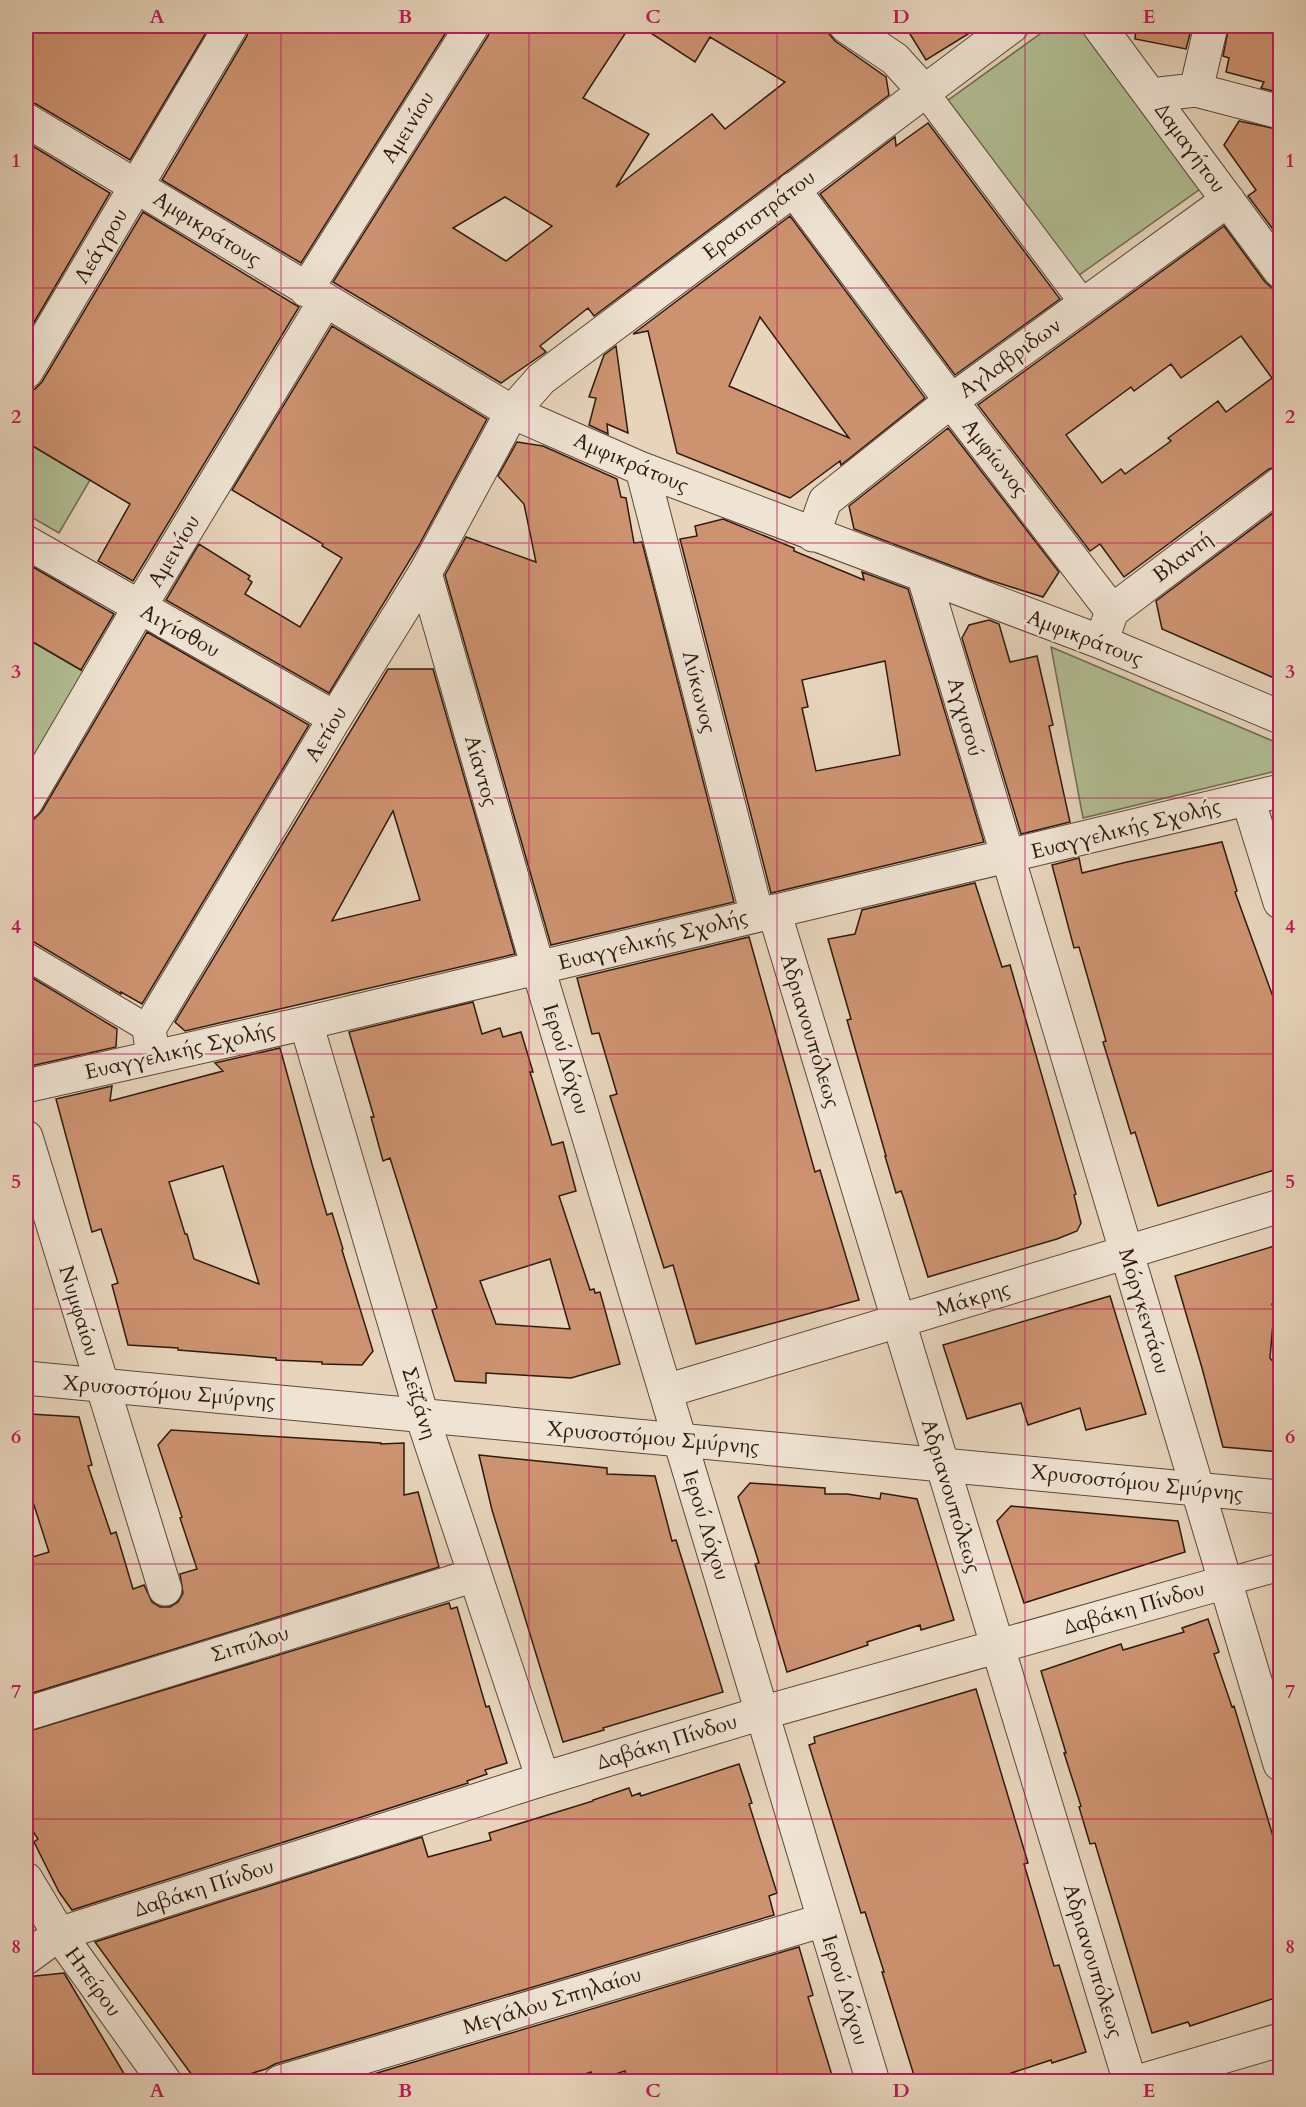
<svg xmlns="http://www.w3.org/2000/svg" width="1306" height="2107" viewBox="0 0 1306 2107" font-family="Cardo,serif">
	<rect width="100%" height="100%" fill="#e7d4bb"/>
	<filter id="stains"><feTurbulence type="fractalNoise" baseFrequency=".00333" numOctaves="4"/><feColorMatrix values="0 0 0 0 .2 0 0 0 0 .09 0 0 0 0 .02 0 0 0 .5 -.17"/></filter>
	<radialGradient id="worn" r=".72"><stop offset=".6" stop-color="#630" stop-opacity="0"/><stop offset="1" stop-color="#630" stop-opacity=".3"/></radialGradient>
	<!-- green -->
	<path fill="#b1be94" stroke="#706c51" stroke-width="1.5" d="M1051,26h30l122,161 -128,91 -128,-177z
		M26,442l64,38 -31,53 -33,-19z
		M26,638l58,34 -58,99z
		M1051,647l229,97v26l-197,48z"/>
	<!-- building -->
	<path fill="#cd9371" stroke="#2f1a0e" stroke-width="1.5" fill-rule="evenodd" d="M26,26h184l-80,134 -94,-56 -10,-3z
		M250,26h200l-149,237 -139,-83 85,-144z
		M491,26h139l-47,72 66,36 -33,53 96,-73 13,15 60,-47 -75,-45 -15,25 -55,-36h187l2,8 6,7 51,36 3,18 -295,221 -6,-8 -48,38 6,6 -45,31 -168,-101 155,-246zM505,197l47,29 -46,35 -53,-33z
		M905,26h76l-55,34z
		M1136,26h56l-6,23 -51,-10z
		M1229,26h52v67l-20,-5 3,-6 -38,-10 3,-14 -6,-2z
		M1239,121l42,9v110l-33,-44 8,-6 -32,-45z
		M928,123l132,176 -105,76 -135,-181 75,-57 1,9z
		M26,142l84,51 -84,143v-108l7,-11 -7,-4z
		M143,212l156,95 -166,274 -35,-20 32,-57 -104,-62v-51l9,-2 7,-7z
		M790,216l135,182 -84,67 -1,-4 -50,37 -113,-45 -29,-122 -15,3zM760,317l89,121 -120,-52z
		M1224,226l41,56 7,6 9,1v177l-12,3 -145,108 -24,-33 -10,7 -112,-146zM1241,336l31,42 -46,34 -8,-11 -50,37 3,3 -46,33 -4,-5 -19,14 -36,-48 65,-48 3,4 37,-27 10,14z
		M332,326l155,93 -68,126 -90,148 -163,-93 33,-56 51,32 -2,3 4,3 -7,12 55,33 42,-69 -20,-12 1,-2 -91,-54z
		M616,346l12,87 -21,-9 1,10 -19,-9 7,-27 -7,-1 15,-42z
		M948,428l111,144 -16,25 -54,-17 -135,-51 -5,-23z
		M517,442l26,4 74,33 4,18 5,1 8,45 8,-1 92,360 -183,43 -106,-370 21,-38 70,25 -12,-58 -26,-28z
		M1281,507v174l-119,-52 -6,-28z
		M723,519l71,29v3l70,29 -2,-8 46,17 76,253 -213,51 -91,-354 17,-3 -2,-10zM885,661l15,94 -84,16 -14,-63 6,-1 -6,-27z
		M26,563l88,51 -33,56 -55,-32z
		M989,620l10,4 11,38 27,-6 16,69 -4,1 21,96 -49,12 -59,-196 7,-13z
		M147,632l162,93 -167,279 -21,-12v2l-87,-52 -8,-2v-106l8,-15 8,-8z
		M388,669h45l82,285 -330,77 -10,-9zM393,811l27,89 -88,21z
		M1222,842l15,49 -2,1 46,127v149l-123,38 -23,-74 -4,2 -28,-92 3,-1 -27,-94 -5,1 -22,-83 27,-7 3,15 45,-11z
		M975,883l27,84 8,-2 66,229 -2,1 7,28 -4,8 -20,8 -129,38 -25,-81 -2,-5 -5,2 -11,-37h1l-39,-136 4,-1 -23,-80 27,-5 7,-24z
		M749,937l66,235 5,-2 39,130 -163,44 -23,-79 -9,3 -54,-172 7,-2 -18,-61 -7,1 -15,-56z
		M26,974l91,55 -1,18 -90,20z
		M473,1002l9,32 18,-6 3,9 18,-5 12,40h-3l22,73 11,-3 13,49 -17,5 31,94 4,-1 1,4 5,-1 20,72 -49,14 -85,-5v10l-31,-2 -23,-71 5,-2 -47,-150 -7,3 -12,-44h3l-25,-85zM550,1259l20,70 -74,-5 -16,-43z
		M280,1048l32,116 15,51 5,-2 11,36 -1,1 31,101 -11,14 -40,-1v-2l-46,-2v-2l-98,-8v-2l-50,-3 -16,-60 6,-2 -17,-54 -9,3 -36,-133 56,-13 -2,15 113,-30 -8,-8zM223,1166l36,118 -65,-25 -7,-25h-2l-16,-52z
		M1281,1244v57l-9,3 2,7 -4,47 11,13v81l-58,-5 -21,-79 -27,-92z
		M1110,1296l36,118 -60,16 -6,-22 -52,17 -7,-22 -54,16 -24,-74z
		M30,1414l49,3 13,48 -4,1 23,68 5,-2 17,57 11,-4 8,17 8,5h10l8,-5 5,-9 -3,-19 17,-5 -17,-51 2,-1 -24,-72 13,-15 210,13v1l23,-1v52l14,-3 21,75 -413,128v-136l23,-7 -23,-72z
		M479,1455l128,13v6l48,2 17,65 4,-1 47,152 -120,36 1,2 -41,12 -71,-232z
		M750,1483l75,5v6h22l33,5 1,-6 36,6 37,121 -33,10 -1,-5 -53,17 1,3 -81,27 -32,-108 4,-1 -21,-66z
		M1011,1506l167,15 7,31 -161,51 -27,-82z
		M449,1603l2,6 6,-2 29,100 3,-1 18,57 -22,7 2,4 -20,7 1,2 -396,127 -13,-18 -25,-50 4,-3 -12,-19v-88z
		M1208,1619l11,33 -5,2 18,53 2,-1 47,157v133l-91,30 -2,-4 -36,11 -57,-190 -5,1 -11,-37 2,-1 -17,-53h2l-25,-82 80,-27 2,6 61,-18 -2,-4z
		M976,1689l52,174 -4,1 30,102 5,-1 27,87 -34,11 -1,-3 -67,22h-68l-34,-110h2l-19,-60 -4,1 -52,-168 6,-2 -1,-6z
		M739,1764l13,39 -3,1 28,89 -8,3 5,19 -499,149 -9,5 -43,13h-26l-102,-140 327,-105 6,20 63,-17 -2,-7 104,-32v-1l36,-12 3,8 8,-3 1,3z
		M799,1947l14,48 -5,2 26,85h-207l-2,-11 -31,10 -3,-9 -29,10h-215z
		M64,1973l3,5 62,104h-103v-105z"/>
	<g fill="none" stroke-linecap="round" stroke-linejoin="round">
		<defs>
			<path id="pedestrian" d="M924,91l160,213
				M26,956l123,73
				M1226,1582l54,-15"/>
			<path id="minor" d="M846,26l49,33 29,32
				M1099,26l181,245
				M1196,90l15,-64
				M1150,95l46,-5 84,22
				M26,120l486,292 130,57 459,173 179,75
				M793,189l158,212 161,210
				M306,290l166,-264
				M26,372l205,-346
				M642,469l115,446
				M813,535l12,-34 126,-100 277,-201
				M26,542l309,176
				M425,573l113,395 335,1114
				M924,577l356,1187
				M1105,631l7,-20 168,-127
				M1248,799l32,103
				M26,802l113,-194 186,-307
				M774,911l356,1171
				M306,1023l116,393 121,363
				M153,1056l-4,-27 186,-311 90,-145 87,-161 29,-33 471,-353
				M26,1086l280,-63 974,-232
				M26,1137l139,452
				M666,1391l614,-185
				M26,1714l449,-139
				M26,1958l33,-24 484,-155 219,-66 464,-131
				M280,2082l544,-162"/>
			<path id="tertiary" d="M26,1378l1254,119
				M26,1879l33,55 106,148
				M1137,2082l143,-42"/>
		</defs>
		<!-- pedestrian casing -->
		<use href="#pedestrian" stroke="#5d4839" stroke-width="29"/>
		<!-- minor casing -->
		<use href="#minor" stroke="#5d4839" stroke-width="35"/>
		<!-- tertiary casing -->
		<use href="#tertiary" stroke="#5d4839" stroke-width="35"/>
		<!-- pedestrian -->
		<use href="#pedestrian" stroke="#efe3d3" stroke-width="27"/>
		<!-- minor -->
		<use href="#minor" stroke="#efe3d3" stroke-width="33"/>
		<!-- tertiary -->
		<use href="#tertiary" stroke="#efe3d3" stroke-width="33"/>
	</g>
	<!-- grid -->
	<path fill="none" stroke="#c2185b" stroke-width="1.5" stroke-opacity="0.55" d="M281,26v2056M529,26v2056M777,26v2056M1025,26v2056M26,288h1254M26,543h1254M26,798h1254M26,1054h1254M26,1309h1254M26,1564h1254M26,1819h1254"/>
	<g text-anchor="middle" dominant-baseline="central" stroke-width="4.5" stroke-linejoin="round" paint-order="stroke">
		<!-- street labels -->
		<g font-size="21" fill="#2f1a0e" stroke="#efe3d3">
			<text transform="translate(408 127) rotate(-58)">Αμεινίου</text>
			<text transform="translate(1190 148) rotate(54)">Δαμαγήτου</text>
			<text transform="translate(759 215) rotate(-37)">Ερασιστράτου</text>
			<text transform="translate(207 229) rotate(32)">Αμφικράτους</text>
			<text transform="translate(101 246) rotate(-59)">Λεάγρου</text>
			<text transform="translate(1010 358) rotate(-36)">Αγλαβριδων</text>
			<text transform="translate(995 458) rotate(52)">Αμφίωνος</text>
			<text transform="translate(631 463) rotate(23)">Αμφικράτους</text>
			<text transform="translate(174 551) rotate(-59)">Αμεινίου</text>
			<text transform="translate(1183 557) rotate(-37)">Βλαντή</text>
			<text transform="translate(180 631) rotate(29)">Αιγίσθου</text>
			<text transform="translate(1085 638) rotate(21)">Αμφικράτους</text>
			<text transform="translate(699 692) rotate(76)">Λύκωνος</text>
			<text transform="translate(965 717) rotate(74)">Αγχισού</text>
			<text transform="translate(326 734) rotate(-59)">Αετίου</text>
			<text transform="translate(481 771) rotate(74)">Αίαντος</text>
			<text transform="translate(1126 829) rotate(-14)">Ευαγγελικής Σχολής</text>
			<text transform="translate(653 940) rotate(-14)">Ευαγγελικής Σχολής</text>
			<text transform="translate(810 1031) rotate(73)">Αδριανουπόλεως</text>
			<text transform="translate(180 1051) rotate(-13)">Ευαγγελικής Σχολής</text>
			<text transform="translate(566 1059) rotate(73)">Ιερού Λόχου</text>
			<text transform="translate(973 1299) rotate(-17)">Μάκρης</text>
			<text transform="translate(79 1311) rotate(73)">Νυμφαίου</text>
			<text transform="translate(1144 1311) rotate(73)">Μόργκεντάου</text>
			<text transform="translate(169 1392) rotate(5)">Χρυσοστόμου Σμύρνης</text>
			<text transform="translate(419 1403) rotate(73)">Σεϊζάνη</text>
			<text transform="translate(653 1438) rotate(5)">Χρυσοστόμου Σμύρνης</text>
			<text transform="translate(1137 1483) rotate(6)">Χρυσοστόμου Σμύρνης</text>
			<text transform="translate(951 1496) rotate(73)">Αδριανουπόλεως</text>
			<text transform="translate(706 1525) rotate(73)">Ιερού Λόχου</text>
			<text transform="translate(1134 1608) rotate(-16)">Δαβάκη Πίνδου</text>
			<text transform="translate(250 1644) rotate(-17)">Σιπύλου</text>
			<text transform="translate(667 1742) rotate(-17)">Δαβάκη Πίνδου</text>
			<text transform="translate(204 1888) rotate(-18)">Δαβάκη Πίνδου</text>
			<text transform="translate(1093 1961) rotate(73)">Αδριανουπόλεως</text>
			<text transform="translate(93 1982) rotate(54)">Ηπείρου</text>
			<text transform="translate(845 1990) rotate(73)">Ιερού Λόχου</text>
			<text transform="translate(552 2001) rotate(-17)">Μεγάλου Σπηλαίου</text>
		</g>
	</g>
	<!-- margin -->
	<rect width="1306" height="2107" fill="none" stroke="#e7d4bb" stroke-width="66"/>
	<rect x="33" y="33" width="1240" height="2041" fill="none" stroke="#c2185b" stroke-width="2"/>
	<g font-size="20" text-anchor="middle" font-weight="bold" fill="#c2185b">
		<text x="157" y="23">A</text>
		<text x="405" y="23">B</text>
		<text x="653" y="23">C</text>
		<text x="901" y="23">D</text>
		<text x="1149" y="23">E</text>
		<text x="16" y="167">1</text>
		<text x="1290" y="167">1</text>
		<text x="16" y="423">2</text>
		<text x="1290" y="423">2</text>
		<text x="16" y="678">3</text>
		<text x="1290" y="678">3</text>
		<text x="16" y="933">4</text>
		<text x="1290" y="933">4</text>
		<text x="16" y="1188">5</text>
		<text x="1290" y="1188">5</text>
		<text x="16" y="1443">6</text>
		<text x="1290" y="1443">6</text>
		<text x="16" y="1698">7</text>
		<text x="1290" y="1698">7</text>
		<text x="16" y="1953">8</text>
		<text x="1290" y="1953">8</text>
		<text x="157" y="2097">A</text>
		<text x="405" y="2097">B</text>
		<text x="653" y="2097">C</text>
		<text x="901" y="2097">D</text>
		<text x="1149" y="2097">E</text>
	</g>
	<rect width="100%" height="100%" filter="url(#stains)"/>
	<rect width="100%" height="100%" fill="url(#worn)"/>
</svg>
